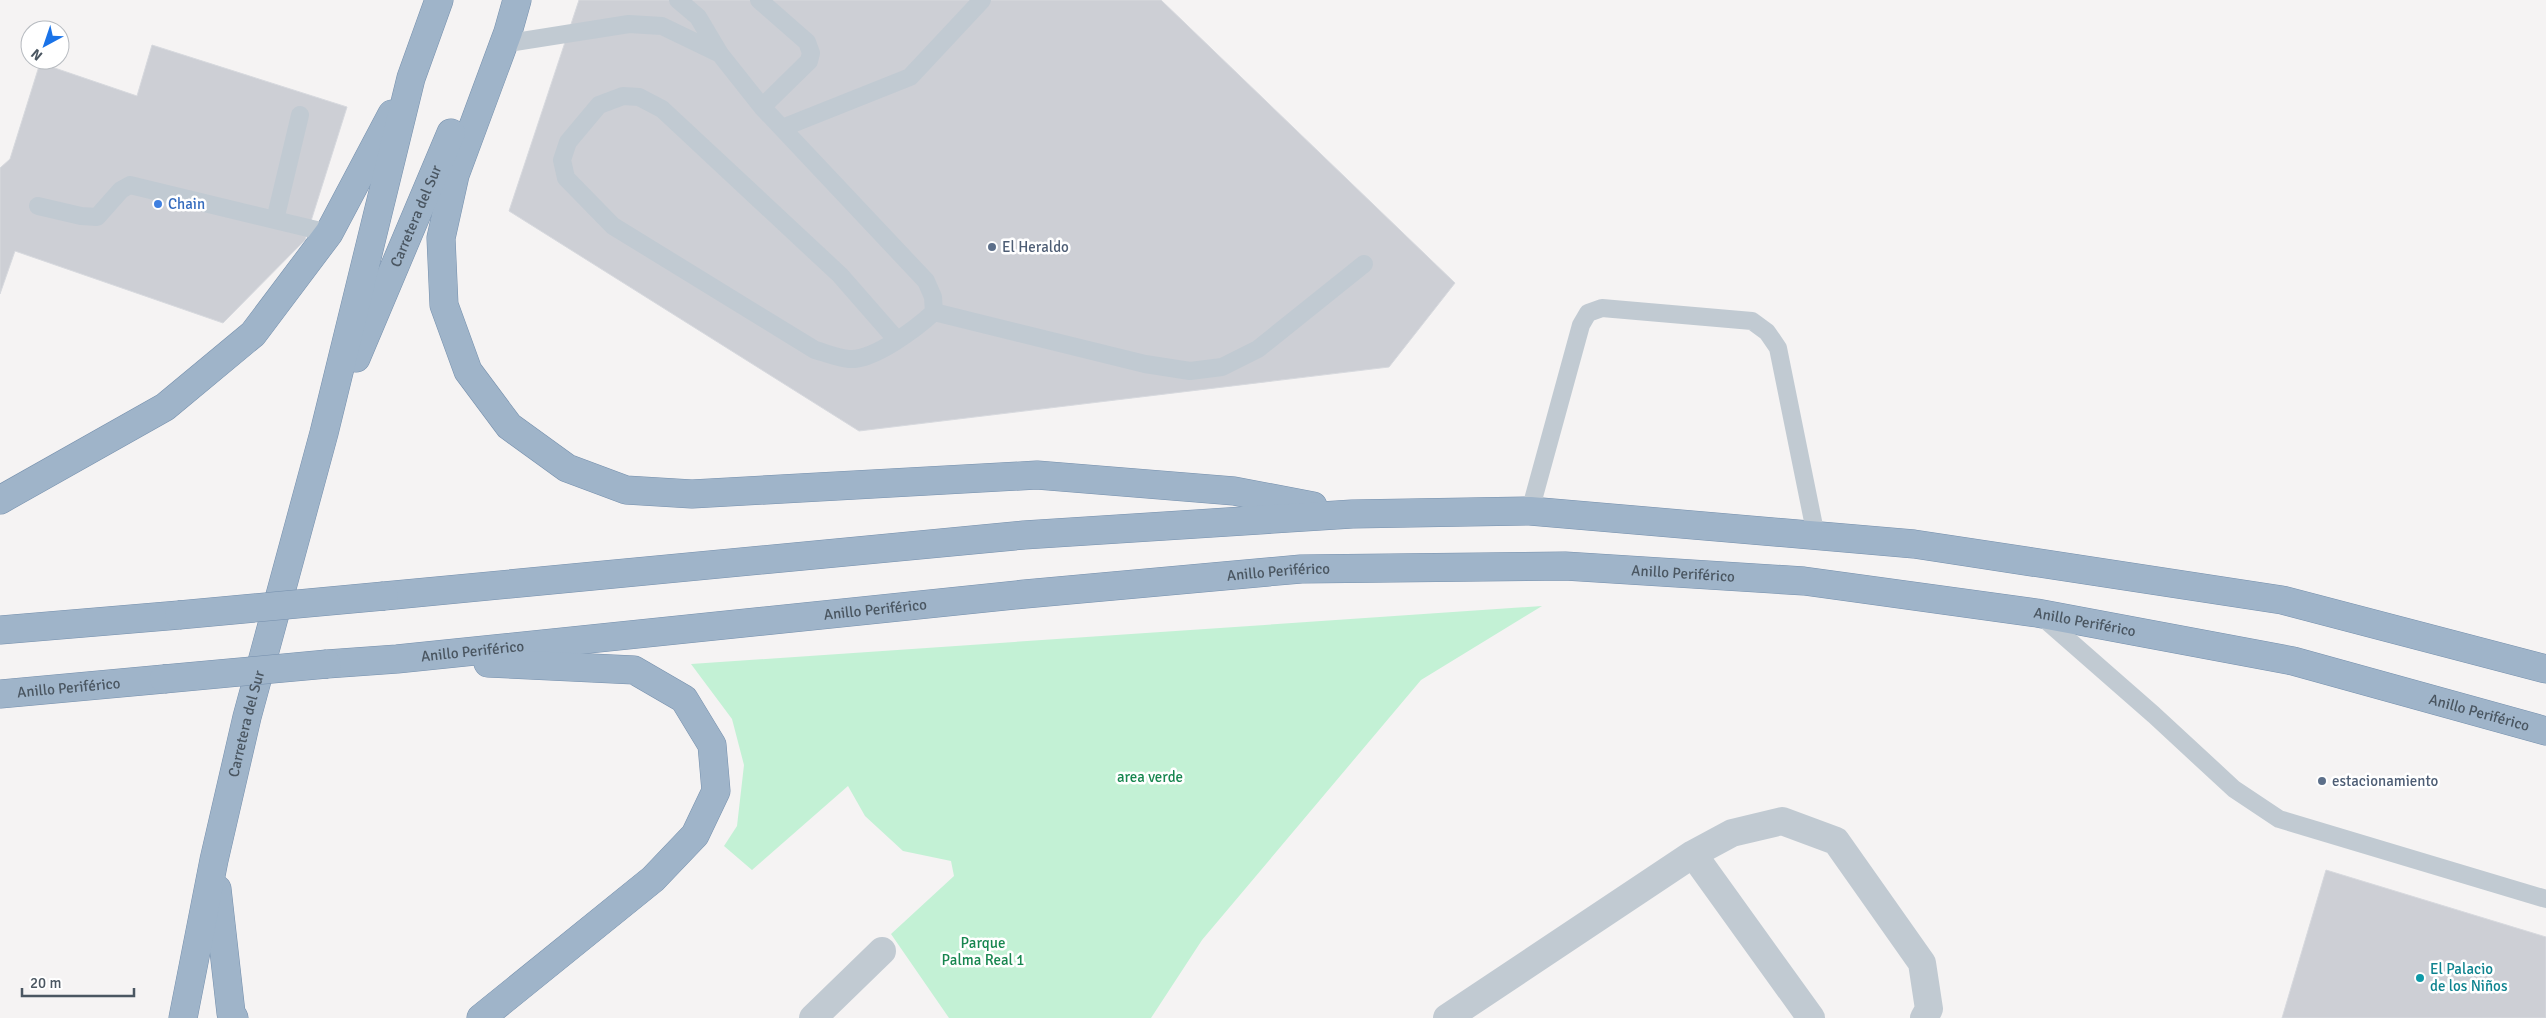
<svg xmlns="http://www.w3.org/2000/svg" width="2546" height="1018" viewBox="0 0 2546 1018" font-family="Signika,sans-serif">
	<rect width="100%" height="100%" fill="#f5f3f3"/>
	<!-- green -->
	<path fill="#c3f1d5" d="M1542,606l-121,74 -219,260 -51,78h-202l-58,-84 63,-58 -3,-15 -48,-10 -38,-35 -17,-30 -96,84 -28,-24 13,-20 7,-61 -12,-46 -41,-55z"/>
	<!-- building -->
	<path fill="#cdcfd5" stroke="#d7d9de" d="M579,0h582l294,283 -66,84 -530,64 -350,-220z
		M152,45l195,62 -42,133 -82,83 -208,-72 -15,43v-126l10,-9 30,-96 97,33z
		M2326,870l220,67v81h-264z"/>
	<g fill="none" stroke-linecap="round" stroke-linejoin="round">
		<defs>
			<g id="trunk">
				<path d="M517,0l-9,32 -53,143 -14,63 3,67 24,66 41,55 58,42 59,22 66,4 345,-19 197,16 79,15"/>
				<path id="s1" d="M356,358l95,-225"/>
				<path d="M0,500l165,-93 88,-73 76,-101 63,-119"/>
				<path d="M384,596l640,-61 328,-21 178,-3 384,33 368,56 264,69"/>
				<path d="M0,630l179,-15"/>
				<path id="s2" d="M327,664l70,-5 628,-65 276,-25 264,-3 239,15 233,32 256,48 253,70"/>
				<path id="s3" d="M0,694l164,-15"/>
				<path d="M217,889l14,124 3,5"/>
				<path id="s4" d="M183,1018l31,-158 33,-143 77,-284 87,-355 28,-78"/>
				<path d="M481,1018l172,-139 42,-44 21,-44 -4,-46 -28,-46 -50,-29 -146,-7"/>
			</g>
		</defs>
		<!-- trunk casing -->
		<use href="#trunk" stroke="#7690ad" stroke-width="29"/>
		<!-- service -->
		<path stroke="#c1cad2" stroke-width="18" d="M678,0l20,17 22,37
			M759,0l48,42 4,11 -2,8 -47,46
			M503,44l126,-20 33,2 58,28 42,53 164,174 7,16 1,15c-17,16 -61,49 -85,47 -11,-1 -23,-6 -34,-9l-202,-124 -47,-48 -4,-18 6,-18 31,-37 24,-9 16,1 23,12 178,166 56,64
			M782,128l128,-51 72,-77
			M38,206l43,10 16,1 24,-27 9,-5 199,48
			M275,220l25,-105
			M934,312l211,52 45,7 32,-4 36,-18 106,-85
			M1530,511l51,-186 7,-12 14,-5 150,13 15,11 11,16 38,188
			M2041,616l113,99 80,74 45,30 267,80"/>
		<!-- minor -->
		<path stroke="#c1cad2" stroke-width="28" d="M1693,854l118,164
			M813,1018l69,-67
			M1447,1018l246,-164 39,-21 50,-12 54,20 86,122 7,46 -5,9"/>
		<!-- trunk -->
		<use href="#trunk" stroke="#9fb4c9" stroke-width="28"/>
		<defs>
			<path id="trunk-bridge" d="M179,615l205,-19
				M164,679l163,-15"/>
		</defs>
		<!-- trunk-bridge casing -->
		<use href="#trunk-bridge" stroke="#7690ad" stroke-width="29" stroke-linecap="butt"/>
		<!-- trunk-bridge -->
		<use href="#trunk-bridge" stroke="#9fb4c9" stroke-width="28"/>
	</g>
	<!-- markers -->
	<circle fill="#3f7fe0" stroke="#fff" stroke-width="2" cx="158" cy="204" r="5"/>
	<g fill="#5c6f8a" stroke="#fff" stroke-width="2">
		<circle cx="992" cy="247" r="5"/>
		<circle cx="2322" cy="781" r="5"/>
	</g>
	<circle fill="#0f9aa8" stroke="#fff" stroke-width="2" cx="2420" cy="978" r="5"/>
	<g text-anchor="middle" dominant-baseline="central" stroke-width="5" stroke-linejoin="round" paint-order="stroke">
		<!-- shop labels -->
		<g font-size="15" fill="#366cbe" stroke="#fff" text-anchor="start">
			<text x="168" y="204">Chain</text>
		</g>
		<!-- street labels -->
		<g font-size="15" fill="#4a5661" stroke="#fff">
			<text stroke="none"><textPath href="#s1" startOffset="154">Carretera del Sur</textPath></text>
			<text stroke="none"><textPath href="#s2" startOffset="956">Anillo Periférico</textPath></text>
			<text stroke="none"><textPath href="#s2" startOffset="1361">Anillo Periférico</textPath></text>
			<text stroke="none"><textPath href="#s2" startOffset="551">Anillo Periférico</textPath></text>
			<text stroke="none"><textPath href="#s2" startOffset="1766">Anillo Periférico</textPath></text>
			<text stroke="none"><textPath href="#s2" startOffset="146">Anillo Periférico</textPath></text>
			<text stroke="none"><textPath href="#s3" startOffset="69">Anillo Periférico</textPath></text>
			<text stroke="none"><textPath href="#s2" startOffset="2171">Anillo Periférico</textPath></text>
			<text stroke="none"><textPath href="#s4" startOffset="301">Carretera del Sur</textPath></text>
		</g>
		<!-- service labels -->
		<g font-size="15" fill="#4e5e75" stroke="#fff" text-anchor="start">
			<text x="1002" y="247">El Heraldo</text>
			<text x="2332" y="781">estacionamiento</text>
		</g>
		<!-- park labels -->
		<g font-size="15" fill="#17864f" stroke="#fff">
			<text x="1150" y="777">area verde</text>
			<text x="983" y="943">Parque<tspan x="983" dy="17">Palma Real 1</tspan></text>
		</g>
		<!-- culture labels -->
		<g font-size="15" fill="#0d838f" stroke="#fff" text-anchor="start">
			<text x="2430" y="969">El Palacio<tspan x="2430" dy="17">de los Niños</tspan></text>
		</g>
	</g>
	<!-- north arrow -->
	<g transform="translate(45 45) rotate(220)"><circle r="24" fill="#ffffff" stroke="#b7bbc0"/>
	<path d="M0-4L9 19L0 12L-9 19Z" fill="#1a73e8"/>
	<text y="-8" font-size="14" font-weight="bold" text-anchor="middle" fill="#4a5661">N</text>
	</g>
	<!-- scale -->
	<path d="M22 988v8h112v-8" fill="none" stroke="#4a5661" stroke-width="2.5"/>
	<text x="30" y="988" font-size="15" fill="#4a5661" stroke="#ffffff" stroke-width="4" paint-order="stroke">20 m</text>
</svg>
